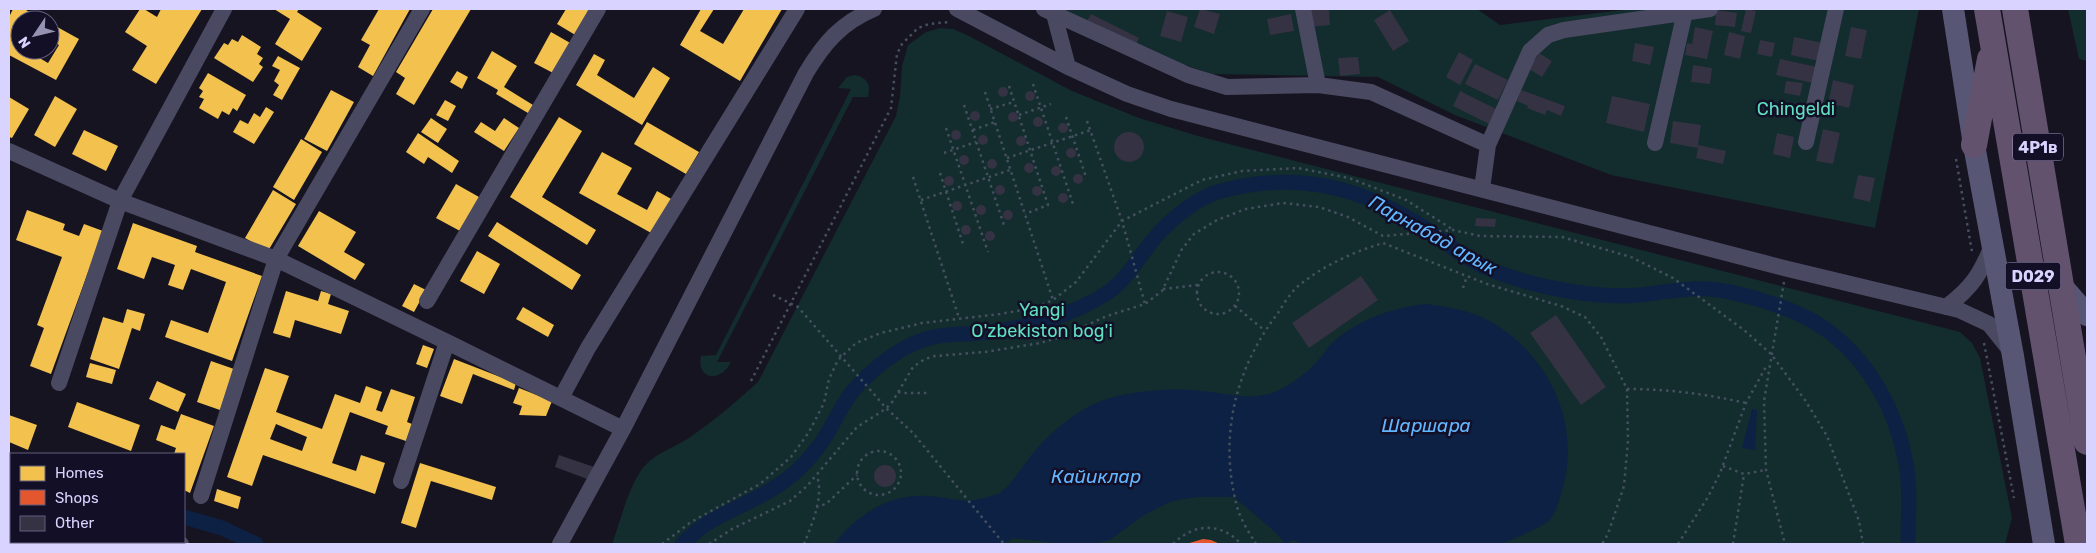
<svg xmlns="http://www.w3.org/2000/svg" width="2096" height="553" viewBox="0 0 2096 553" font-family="Rubik,sans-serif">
	<rect width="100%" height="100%" fill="#161421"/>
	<!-- green -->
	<path fill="#132c2d" d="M1050,9h427l23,16 131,-16h288l-44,219 -264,-53 -156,-60 -77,-38 -166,-3 -75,-25z
		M2068,9h19v52l-8,-2z
		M940,28l13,1 16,7 103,55 67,27 59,18 762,196 12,11 8,15 32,160 -7,26h-1393c8,-22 15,-52 28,-72 12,-19 36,-24 53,-37 23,-16 44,-34 65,-53l138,-266 4,-20 2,-30 6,-21 18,-13z
		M854,75c13,2 17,9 14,22h-15l-136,265h14c-10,21 -35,18 -30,-6l15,-1 135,-266 -13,-1 9,-11z"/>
	<!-- water -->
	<path fill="#0d2144" d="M1426,304c36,5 58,9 87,33 44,37 65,94 50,150 -3,11 -7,26 -15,35 -4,3 -42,21 -48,22h-195l-12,-4 -7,4 -13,-14 -39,-33h-38l-24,4 -28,14 -34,25 -16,4h-30l-51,-6 -9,6h-170c21,-26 48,-46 82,-48 29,-2 44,11 75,0 3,-1 8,-2 10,-4 10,-7 22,-26 29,-35 18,-23 44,-45 71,-56 27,-10 72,-14 101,-10 24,2 51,11 75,0 14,-6 28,-17 39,-28 6,-7 11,-15 17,-21 27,-23 58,-34 93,-38z
		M1752,409l5,1 -2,40 -13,-2z"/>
	<!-- homes -->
	<path fill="#f2c14e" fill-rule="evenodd" d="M13,9h11l21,11h-25v30h6l22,13 11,-18 -9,-5v-17l29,16 -23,41 -47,-25v-38z
		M140,9h4l13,8 4,-8h41l-46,75 -24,-14 15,-24 -22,-14z
		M274,9h25l-2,3 25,16 -20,33 -27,-17 15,-25z
		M379,9h31l-37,67 -15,-9 12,-22 -9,-5z
		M433,9h38l-57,96 -18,-11 9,-16 -9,-6z
		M566,9h28l-17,27 -20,-12z
		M701,9h13l-14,22 23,13 21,-35h38l-42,72 -60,-36z
		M551,32l21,12 -17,30 -21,-11z
		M242,35l19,12 -4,7 6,4 -4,6 4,3 -10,15 -39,-24 10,-15 4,2 4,-6 6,3z
		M492,51l25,15 -13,21 29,18 -5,8 -32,-19 2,-4 -21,-12z
		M594,54l11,6 -8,15 37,23 19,-31 17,11 -28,47 -66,-40z
		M278,56l22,12 -18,32 -9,-5 6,-10 -5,-4 6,-11 -8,-4z
		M457,71l11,6 -6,12 -12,-7z
		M208,73l38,22 -9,16 -4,-3 -4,7 -7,-4 -4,8 -19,-11 5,-9 -5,-2 4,-6 -4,-3z
		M331,90l23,12 -27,49 -23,-12z
		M55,96l22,13 -22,38 -21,-12z
		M9,97l20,12 -17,29 -3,-1z
		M445,100l11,6 -8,15 -12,-6z
		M266,107l8,5 -20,32 -21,-12 7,-12 8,4 6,-11 6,4z
		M559,117l23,14 -40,66 54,33 -9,15 -77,-48z
		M431,118l16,11 -9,14 -17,-11z
		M504,118l15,10 -15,23 -30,-19 7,-10 14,9z
		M647,122l52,30 -13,22 -52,-30z
		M84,130l34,16 -12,25 -34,-17z
		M418,133l41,28 -7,12 -24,-16 -4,7 -18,-12z
		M301,139l21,13 -28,48 -21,-13z
		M602,152l30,16 -15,26 30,16 10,-19 16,9 -20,34 -74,-41z
		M456,184l23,13 -19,34 -24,-13z
		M273,190l23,14 -28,47 -23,-13z
		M27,210l38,14 -2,6 16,6 5,-12 19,7 -52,143 -21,-8 14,-38 -7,-3 25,-68 -46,-17z
		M319,211l37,21 -12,20 21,12 -10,16 -57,-34z
		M497,222l84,53 -9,15 -84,-54z
		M133,223l64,23 -2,6 67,24 -30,85 -67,-24 6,-17 37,13 18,-51 -35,-13 -8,21 -15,-5 7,-20 -23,-8 -8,22 -27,-10z
		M477,251l23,13 -16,30 -24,-13z
		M414,284l12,6 -12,22 -12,-6z
		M286,291l32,10 3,-10 10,3 -3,10 21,7 -8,23 -46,-14 -5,18 -17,-5z
		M523,307l31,18 -6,12 -32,-18z
		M127,309l18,5 -5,17 -8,-3 -13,41 -29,-10 13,-42 20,6z
		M423,345l11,4 -7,19 -11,-4z
		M454,359l62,24 -2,7 -41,-16 -11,30 -22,-8z
		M211,361l23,8 -14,41 -23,-8z
		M90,363l26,7 -4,14 -26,-7z
		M265,368l24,8 -13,36 46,17 13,-35 25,9 6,-17 16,6 -6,18 6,2 9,-23 24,8 -8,25 5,2 -6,17 -21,-7 3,-8 -38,-14 -18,51 24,8 5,-16 24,8 -10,31 -112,-39 -11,31 -25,-9zM276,424l31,13 -5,14 -32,-12z
		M157,381l29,13 -8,18 -29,-13z
		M519,388l33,13 -6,15 -27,-1 3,-9 -9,-3z
		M77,402l63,23 -9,26 -63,-24z
		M181,414l33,12 -24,67 -6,-3v-36h-10l2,-6 -20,-8 5,-15 14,5z
		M9,415l28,10 -9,25 -19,-8z
		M420,463l76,24 -4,13 -61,-19 -15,47 -15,-5z
		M217,489l24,8 -3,12 -24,-8z"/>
	<!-- shops -->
	<path fill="#e4572e" d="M1203,539l8,1 9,4h-34z"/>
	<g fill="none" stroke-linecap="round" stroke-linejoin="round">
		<!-- canal -->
		<path stroke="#0d2144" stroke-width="15" d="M9,471h2
			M184,517l38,11 34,16
			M682,544c7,-6 15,-14 24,-20 26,-16 57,-26 81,-45 10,-7 20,-18 28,-28 15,-17 23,-41 37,-59 17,-20 43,-42 68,-51 20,-8 41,-6 62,-8 41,-4 90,-17 125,-40 22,-15 33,-39 51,-59 16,-17 40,-37 63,-43 71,-19 131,-7 194,31 26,16 50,38 79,49 40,16 102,28 145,24 23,-2 46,-8 70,-6 15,1 31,5 45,9 27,8 56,18 78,36 38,30 64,77 73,125 6,27 3,57 3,85"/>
	</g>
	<!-- building -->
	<path fill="#343243" d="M1200,9l20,5 -6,20 -20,-7z
		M1309,9h20l1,16 -20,2z
		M1746,9l10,2 -5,22 -10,-2z
		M1390,10l19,31 -16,10 -19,-31z
		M1716,10l21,3 -2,14 -20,-2z
		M1167,11l21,6 -7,25 -21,-6z
		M1091,14l48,24 -4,9 -49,-24z
		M1291,14l3,17 -24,4 -3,-16z
		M1695,27l18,4 -6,28 -22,-4 2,-12 5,1z
		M1851,27l16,3 -6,29 -16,-3z
		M1729,32l16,4 -5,23 -16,-4z
		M1794,37l29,6 -4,18 -28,-6z
		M1760,40l15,3 -3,14 -15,-3z
		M1635,43l19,4 -4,18 -18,-4z
		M1459,52l14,8 -13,25 -14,-8z
		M1539,53l13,8 -10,16 -13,-8z
		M1358,57l2,17 -20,2 -2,-18z
		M1780,59l37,8 -4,16 -37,-8z
		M1475,64l33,16 -10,20 -33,-16z
		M1693,65l19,3 -2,16 -19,-2z
		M1833,80l21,5 -5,23 -21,-5z
		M1786,81l17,2 -3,13 -16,-3z
		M998 92a5 5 0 1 1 10 0a5 5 0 1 1-10 0Z
		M1521,90l44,16 -4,10 -14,-6 -2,5 -18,-7 1,-2 -11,-5z
		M1025 96a5 5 0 1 1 10 0a5 5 0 1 1-10 0Z
		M1460,91l36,18 -7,15 -36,-18z
		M1612,96l38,8 -6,28 -38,-9z
		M970 116a5 5 0 1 1 10 0a5 5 0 1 1-10 0Z
		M1008 117a5 5 0 1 1 10 0a5 5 0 1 1-10 0Z
		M1033 122a5 5 0 1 1 10 0a5 5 0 1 1-10 0Z
		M1673,121l28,4 -3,20 28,6 -3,13 -27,-6 2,-10 -28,-5z
		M1058 128a5 5 0 1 1 10 0a5 5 0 1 1-10 0Z
		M1823,129l17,4 -7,31 -17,-3z
		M951 135a5 5 0 1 1 10 0a5 5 0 1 1-10 0Z
		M1114 147a15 15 0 1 1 30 0a15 15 0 1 1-30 0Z
		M1777,133l17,4 -4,21 -17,-4z
		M978 140a5 5 0 1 1 10 0a5 5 0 1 1-10 0Z
		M1016 141a5 5 0 1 1 10 0a5 5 0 1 1-10 0Z
		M1066 153a5 5 0 1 1 10 0a5 5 0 1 1-10 0Z
		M959 160a5 5 0 1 1 10 0a5 5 0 1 1-10 0Z
		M987 164a5 5 0 1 1 10 0a5 5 0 1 1-10 0Z
		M1024 168a5 5 0 1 1 10 0a5 5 0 1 1-10 0Z
		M1051 171a5 5 0 1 1 10 0a5 5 0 1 1-10 0Z
		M1073 179a5 5 0 1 1 10 0a5 5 0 1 1-10 0Z
		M1858,175l17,3 -5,24 -17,-4z
		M944 181a5 5 0 1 1 10 0a5 5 0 1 1-10 0Z
		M995 190a5 5 0 1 1 10 0a5 5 0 1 1-10 0Z
		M1032 191a5 5 0 1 1 10 0a5 5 0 1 1-10 0Z
		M1058 198a5 5 0 1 1 10 0a5 5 0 1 1-10 0Z
		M952 206a5 5 0 1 1 10 0a5 5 0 1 1-10 0Z
		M976 210a5 5 0 1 1 10 0a5 5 0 1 1-10 0Z
		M1003 215a5 5 0 1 1 10 0a5 5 0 1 1-10 0Z
		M1476,218l20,1 -1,8 -20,-1z
		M961 230a5 5 0 1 1 10 0a5 5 0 1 1-10 0Z
		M985 236a5 5 0 1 1 10 0a5 5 0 1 1-10 0Z
		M1361,276l17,24 -69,48 -17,-25z
		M1556,315l50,72 -25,18 -51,-72z
		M559,455l35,12 -4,13 -35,-13z
		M874 476a11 11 0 1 1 22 0a11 11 0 1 1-22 0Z"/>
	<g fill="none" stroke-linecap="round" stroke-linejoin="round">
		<!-- path -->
		<path stroke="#44505f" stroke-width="2.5" stroke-dasharray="2.5 4" stroke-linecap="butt" d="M1033,84l41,123
			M1009,86l39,119 -23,9
			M985,92l68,208
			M964,105l41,123
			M990,109l24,-7
			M1019,115l32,-11
			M1066,117l20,60
			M1087,121l35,100 23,83
			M946,128l42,124
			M973,130l22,-8
			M944,153l32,-11
			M1007,158l84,-28
			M1956,159l16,93
			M940,173l23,71
			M913,177l46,141
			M921,200l89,-30
			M1197 293a21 21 0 1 1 42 0a21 21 0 1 1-42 0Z
			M1784,282l-20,119 2,69 19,74
			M1463,288l4,-12
			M1163,289l35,-4
			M773,295l25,12 88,101 27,25 91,111
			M1235,306l29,24
			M1984,343l30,155
			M751,381l140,-273 6,-54 5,-10 16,-16 11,-4 20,-2
			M1627,389c41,0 79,5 119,14
			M898,392l5,1h25
			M857 473a22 22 0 1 1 44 0a22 22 0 1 1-44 0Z
			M1723,466l21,8 22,-4
			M816,507l10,-3 31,-29
			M662,544l29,-22 69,-38 31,-27 18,-25 15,-29 5,-24 9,-19 18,-17 25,-10 41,-10 78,-9 34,-6 19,-8 23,-18 46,-61 80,-41 40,-9 56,-3 51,10 57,22 46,29
			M709,544l23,-15 58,-28 17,-15 50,-59 24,-15 10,-8 22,-37 12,-8 10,-3 50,-4 55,-9 18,-5 49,-22 38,-12 17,-13 20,-42 12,-15 23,-14 29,-11 37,-6 36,4 29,10 35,19 70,-6 27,6 82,1 69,20 42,21 71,52 27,24 34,46 22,36 32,85 4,23
			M804,544c8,-20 20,-47 13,-68
			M1173,544c21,-21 48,-22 68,0
			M1256,544c-6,-10 -14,-22 -18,-34 -20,-70 -4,-140 40,-197 5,-8 11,-18 18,-25 24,-21 57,-36 87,-45l104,41 74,22 24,11 16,20 26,52 1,52 -4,45 -16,48 -6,10
			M1678,544l30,-47 12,-24 26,-70 21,-38
			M1733,544l11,-70"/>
		<!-- minor -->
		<path stroke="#4a4962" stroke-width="16" d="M957,9l111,58 59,27 44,15 617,160 171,41 30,14 20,25
			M1044,9l144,66 39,12 91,-2 53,7 117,53
			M1303,9l15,76
			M1054,14l14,53
			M1806,142l30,-133
			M1655,143l30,-131
			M9,151l111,50 156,58 171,83 -46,139
			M1482,189l6,-44 42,-94 18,-16 16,-5 146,-21
			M427,301l171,-292
			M1946,307c27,-20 34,-33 47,-63
			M447,342l176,87
			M59,383l61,-182 104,-192
			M561,398l27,-50 209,-339
			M9,496h2
			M201,496l75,-237 146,-250
			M175,542l6,2
			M560,544l63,-115 183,-356c18,-30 35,-50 68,-64"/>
		<!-- secondary -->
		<path stroke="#575674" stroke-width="22" d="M1953,9l21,136 39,211 31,188
			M2061,285l26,30"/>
		<!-- trunk -->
		<path stroke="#62526e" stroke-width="26" d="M1987,9l91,535
			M2015,9l72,433
			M1974,145l16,-86"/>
	</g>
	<g text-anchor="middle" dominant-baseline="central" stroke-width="5" stroke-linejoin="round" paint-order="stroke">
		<!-- shield labels -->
		<g fill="#130f26" stroke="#9e99be" stroke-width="1">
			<rect x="2013" y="133.5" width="50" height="27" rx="4"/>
			<rect x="2005.5" y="262.5" width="55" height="27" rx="4"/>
		</g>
		<g font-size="16" font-weight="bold" fill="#d9d4ff">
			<text x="2038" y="147">4Р1в</text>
			<text x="2033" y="276">D029</text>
		</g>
		<!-- park labels -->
		<g font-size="18" fill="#5fe0c0" stroke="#130f26">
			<text x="1796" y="109">Chingeldi</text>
			<text x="1042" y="310">Yangi<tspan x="1042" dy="21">O'zbekiston bog'i</tspan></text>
		</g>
		<!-- water labels -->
		<g font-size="19" font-style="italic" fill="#62b6ff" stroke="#130f26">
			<text transform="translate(1433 235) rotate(29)">Парнабад арык</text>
			<text x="1426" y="425">Шаршара</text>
			<text x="1096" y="476">Кайиклар</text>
		</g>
	</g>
	<!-- border -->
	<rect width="2096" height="553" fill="none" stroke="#d9d4ff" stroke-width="20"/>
	<!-- legend -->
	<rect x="10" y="453" width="175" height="90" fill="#130f26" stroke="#625e7d"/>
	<rect x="20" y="466" width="25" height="15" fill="#f2c14e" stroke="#625e7d"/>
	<text x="55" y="478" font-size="15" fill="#d9d4ff">Homes</text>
	<rect x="20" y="490" width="25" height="15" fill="#e4572e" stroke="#625e7d"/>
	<text x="55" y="503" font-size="15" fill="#d9d4ff">Shops</text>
	<rect x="20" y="516" width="25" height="15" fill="#343243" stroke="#625e7d"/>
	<text x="55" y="528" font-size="15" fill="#d9d4ff">Other</text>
	<!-- north arrow -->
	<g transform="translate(35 35) rotate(235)"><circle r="24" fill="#130f26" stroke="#625e7d"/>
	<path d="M0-4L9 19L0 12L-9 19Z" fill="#9591b1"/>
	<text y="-8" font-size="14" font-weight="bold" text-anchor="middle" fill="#d9d4ff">N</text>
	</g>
</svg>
